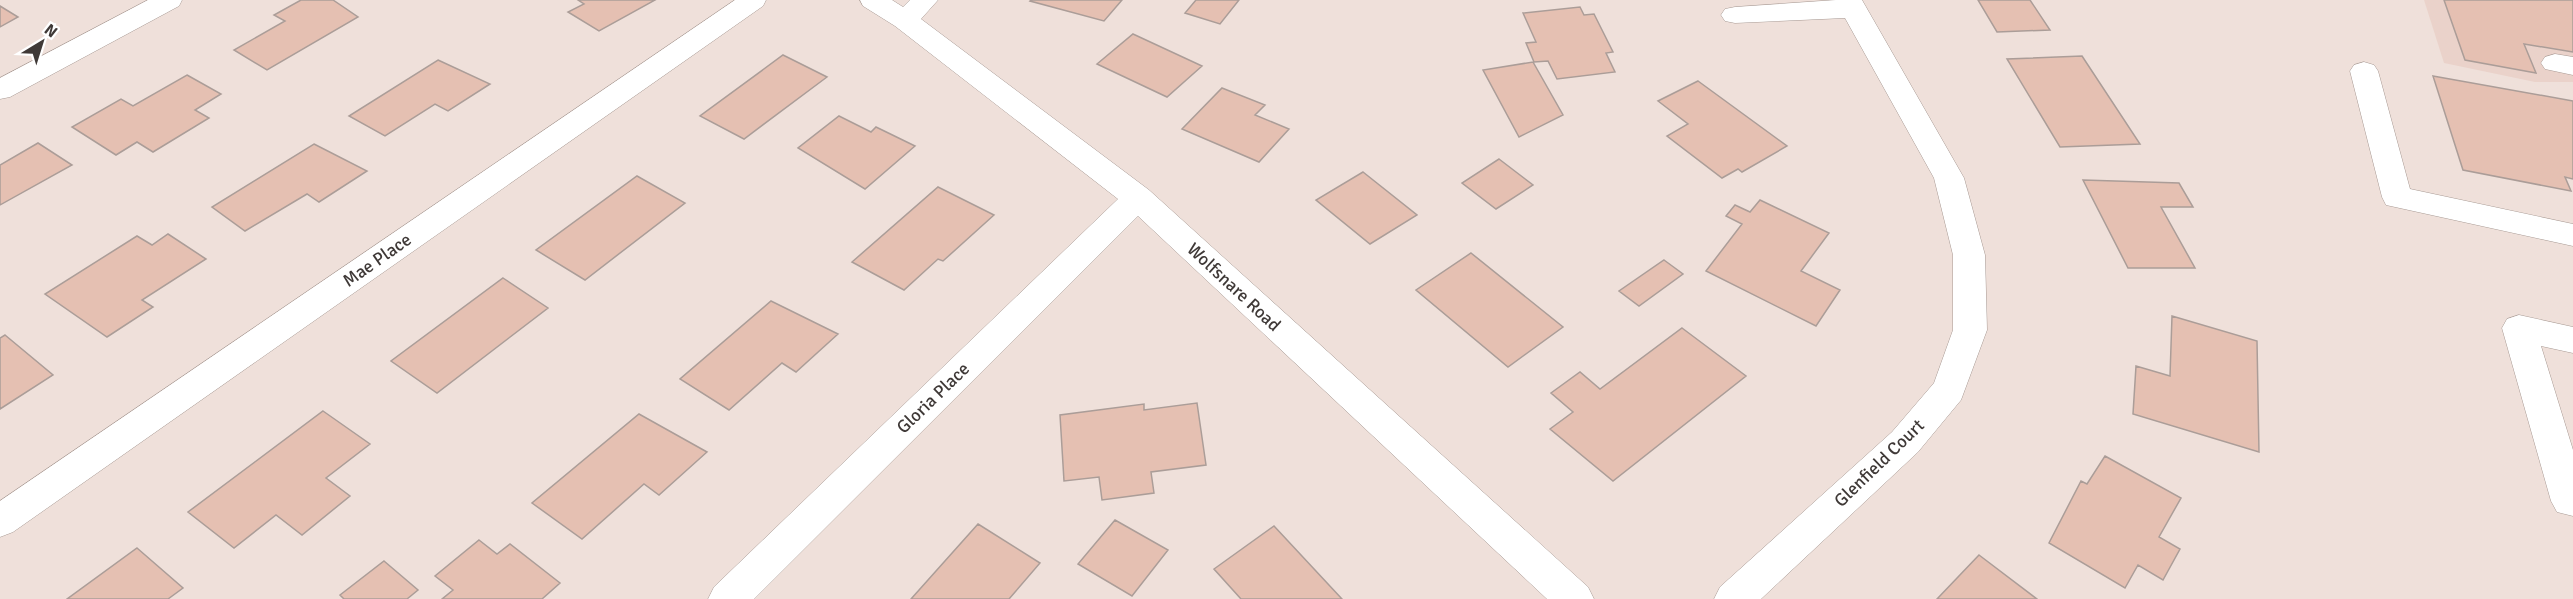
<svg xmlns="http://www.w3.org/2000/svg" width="2573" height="599" viewBox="0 0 2573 599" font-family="Signika,sans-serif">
	<rect width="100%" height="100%" fill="#efe0da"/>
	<!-- built -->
	<path fill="#ead2ca" d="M2424,0h149v82h-38l-91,-19z"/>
	<!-- building -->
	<path fill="#e5c0b2" stroke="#ab9d98" stroke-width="1.5" d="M301,0h32l25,17 -91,53 -33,-20 51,-29 -11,-6z
		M578,0h77l-56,31 -31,-19 16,-8z
		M1122,0l-18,21 -74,-20 1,-1z
		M1196,0h43l-19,24 -35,-11z
		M1978,0h52l20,30 -53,2z
		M2444,0h129v52l-49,-8 12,29 -71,-13z
		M0,6l18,11 -18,10z
		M1580,7l4,8 10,-1 19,38 -7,1 9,19 -58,7 -9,-18 -14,1 -8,-19 10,-1 -13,-29z
		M1133,34l69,32 -35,31 -70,-33z
		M783,55l44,22 -83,62 -44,-23z
		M2082,56l58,88 -80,3 -53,-88z
		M438,60l52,24 -42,27 -13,-7 -50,32 -36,-20z
		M1533,62l30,53 -44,22 -36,-67z
		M187,75l34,19 -26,16 14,8 -56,34 -16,-10 -21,13 -44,-28 49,-28 12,7z
		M2433,76l140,25v78l-8,-2 6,14 -108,-21z
		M1698,81l89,65 -45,26 -4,-3 -16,9 -55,-42 21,-12 -30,-23z
		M1222,88l43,17 -10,10 34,14 -30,33 -77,-33z
		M839,116l32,16 5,-5 39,19 -50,43 -67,-41z
		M38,143l34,22 -72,40v-40z
		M314,144l53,27 -48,31 -12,-8 -62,37 -33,-24z
		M1499,159l34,26 -37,24 -34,-26z
		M1363,172l54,43 -47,29 -54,-44z
		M637,176l48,27 -100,77 -49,-30z
		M2083,180l96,3 14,24h-32l34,61h-67z
		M938,187l56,28 -51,46 -5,-2 -34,31 -52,-28z
		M1760,200l69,33 -28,38 39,19 -24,36 -110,-55 36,-47 -16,-8 9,-11 15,7z
		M168,234l38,25 -64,41 11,7 -46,30 -62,-43 92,-58 15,9z
		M1471,253l92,74 -55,40 -92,-77z
		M1664,260l19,14 -44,32 -20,-15z
		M503,278l45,30 -111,85 -46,-32z
		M771,301l67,33 -42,38 -14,-9 -53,47 -49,-31z
		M2172,316l85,25 2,111 -126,-38 3,-48 34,10z
		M1682,328l64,48 -133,105 -63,-52 23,-17 -22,-19 29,-21 20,17z
		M5,335l48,40 -53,34v-71z
		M1197,403l9,62 -55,7 3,21 -52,7 -3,-23 -35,4 -4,-66 84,-11v6z
		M323,411l47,33 -44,34 24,18 -48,39 -26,-20 -42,33 -46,-36z
		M639,414l68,38 -48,43 -15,-11 -62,55 -50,-36z
		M2105,456l76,42 -22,39 21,12 -17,31 -25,-15 -13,23 -76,-45 32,-62 6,3z
		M1115,520l53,30 -36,46 -54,-32z
		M978,524l62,39 -31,36h-98z
		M1274,526l68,73h-101l-27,-30z
		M479,540l18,14 13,-10 50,39 -18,16h-100l11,-9 -18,-14z
		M137,548l46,40 -15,11h-101z
		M1979,555l58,44h-100z
		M384,561l34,29 -11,9h-63l-4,-4z"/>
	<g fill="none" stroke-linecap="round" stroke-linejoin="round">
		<defs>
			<path id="minor" d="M148,0h34l-3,6 -169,91 -10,2v-21z
				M735,0h31l-3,6 -750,526 -13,5v-36z
				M860,0h32l11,7 7,-7h28l-17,19 228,171 439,397 6,12h-47l-409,-383 -384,383h-46l6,-12 404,-388 -223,-173 -32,-20z
				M1836,0h26l102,178 21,77 2,75 -26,70 -43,52 -157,147h-47l6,-12 172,-155 42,-49 19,-53v-75l-19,-77 -89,-160 -110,5 -10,-2 -4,-6 4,-6 10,-2z
				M2555,54l18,3v18l-28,-6 -4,-6 4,-6z
				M2364,62l10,3 4,6 32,118 163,35v22l-187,-41 -4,-8 -32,-126 4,-6z
				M2519,315l54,12v26l-32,-7 32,104v66l-16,-4 -6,-11 -49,-173 5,-9z"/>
		</defs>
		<!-- minor casing -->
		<use href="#minor" stroke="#a79993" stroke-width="1"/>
		<!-- minor -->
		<use href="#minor" fill="#fff" fill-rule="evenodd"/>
	</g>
	<g text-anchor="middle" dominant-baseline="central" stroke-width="4.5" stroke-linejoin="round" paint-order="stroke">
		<!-- street labels -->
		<g font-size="18" fill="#3f3937" stroke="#fff">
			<text transform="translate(377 260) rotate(-35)">Mae Place</text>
			<text transform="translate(1234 287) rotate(43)">Wolfsnare Road</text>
			<text transform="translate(933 398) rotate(-44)">Gloria Place</text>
			<text transform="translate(1879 463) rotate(-44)">Glenfield Court</text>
		</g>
	</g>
	<!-- north arrow -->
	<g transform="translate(42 42) rotate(38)" stroke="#ffffff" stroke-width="4.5" paint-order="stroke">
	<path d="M0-4.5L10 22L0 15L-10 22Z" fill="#3f3937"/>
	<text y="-9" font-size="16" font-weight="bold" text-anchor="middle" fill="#3f3937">N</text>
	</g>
</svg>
